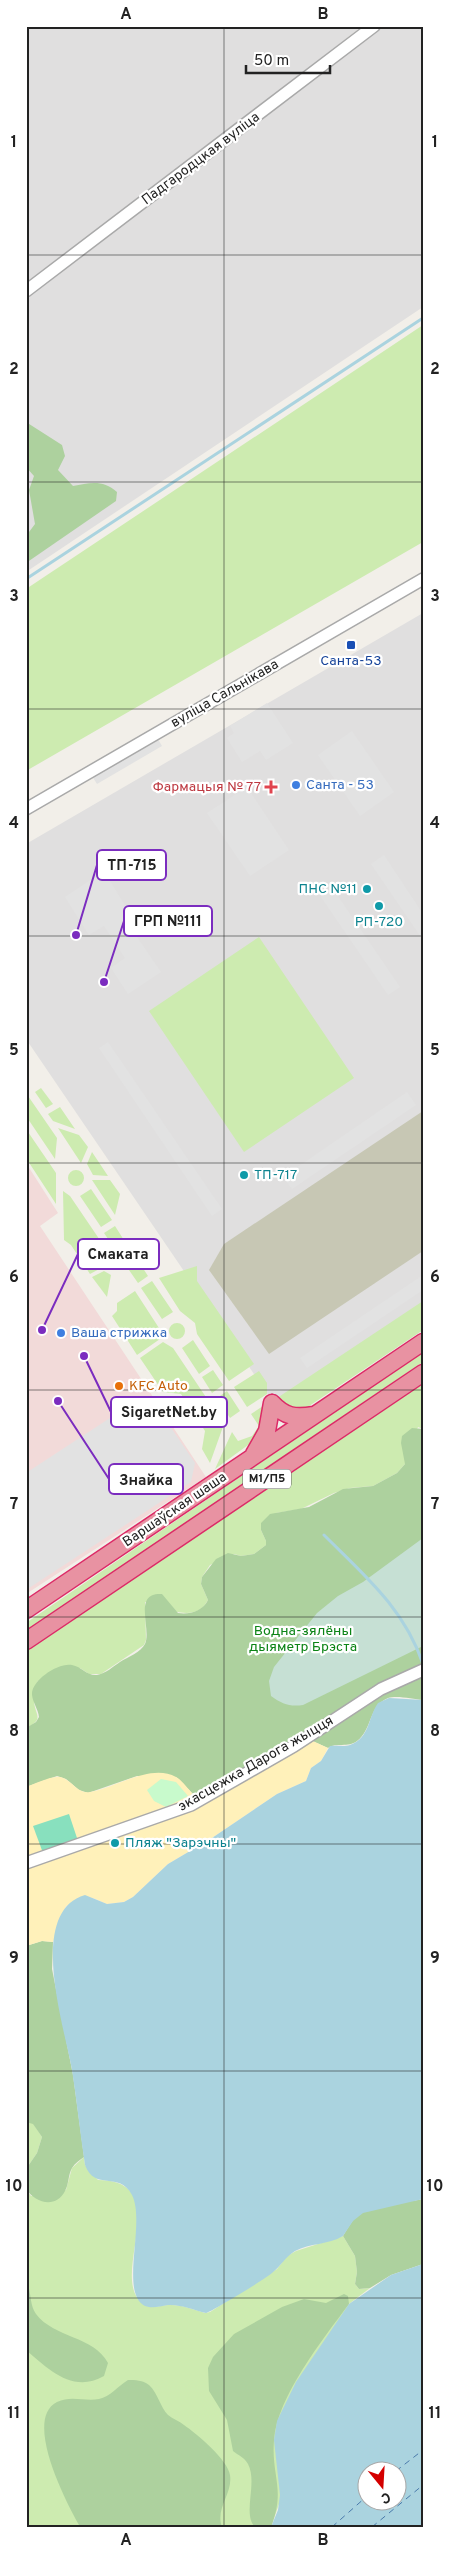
<svg xmlns="http://www.w3.org/2000/svg" width="449" height="2553" viewBox="0 0 449 2553" font-family="Overpass,sans-serif">
	<rect width="100%" height="100%" fill="#f2efe9"/>
	<!-- residential -->
	<path fill="#e0dfdf" d="M26,26h336l-108,86 -228,171z
		M384,26h39v281l-397,265v-273z
		M423,613v717l-137,91 -260,-382v-195z"/>
	<!-- commercial -->
	<path fill="#f2dad9" d="M26,1163l32,50 -18,13 166,251 -180,117z"/>
	<!-- construction -->
	<path fill="#c7c7b4" d="M423,1111v140l-154,103 -60,-84 15,-26z"/>
	<!-- grass -->
	<path fill="#cdebb0" d="M423,325v217l-397,229v-182z
		M259,937l95,141 -110,74 -95,-141z
		M41,1088l12,16 -7,4 -11,-16z
		M26,1093l31,45 -2,21 -29,-43z
		M60,1107l15,22 -22,-8 -5,-7z
		M58,1128l21,7 9,12 -7,16z
		M26,1129l30,44v31l-30,-46z
		M92,1152l16,24 -15,-1 -6,-11z
		M68 1178a8 8 0 1 1 16 0a8 8 0 1 1-16 0Z
		M92,1180h18l10,14 -5,21z
		M91,1189l21,31 -11,7 -21,-31z
		M63,1191l7,5 36,53 -5,8 2,10 -13,7 -19,-29 -7,-5z
		M115,1226l14,22 -10,7 -15,-22z
		M133,1253l15,23 -10,7 -16,-23z
		M197,1266v15l57,83 -25,17 -32,-47 -2,-11 -15,-12 -21,-33z
		M104,1271l7,4 -4,22 -15,-20z
		M152,1281l21,31 -11,7 -21,-31z
		M135,1291l24,37 1,11 -23,16 -25,-39 5,-5v-8z
		M423,1301v29l-120,80h-16l-8,-7 1,-7z
		M169 1331a8 8 0 1 1 16 0a8 8 0 1 1-16 0Z
		M193,1340l17,26 -11,8 -17,-26z
		M163,1342l10,6 51,76 -14,39 -8,-14 3,-18 -24,-37 -18,-2 -23,-34z
		M423,1352v10l-397,269v-8z
		M213,1370l10,15 -11,8 -10,-16z
		M259,1371l8,12v11l-20,13 -13,-20z
		M423,1380v49l-5,-2 -13,31v6l-8,9 -24,13 -23,2 -16,5 -33,16 -25,4 -15,17 5,11v4l-12,9 -13,2 -7,-2 -24,11 -8,12 -1,7 7,16c-13,25 -44,7 -63,2l1,38 -2,5 -43,29h-12l-9,-6c-17,2 -29,3 -43,14 0,6 -3,14 -3,20 2,15 10,17 -8,26v-77z
		M227,1391l13,20 -10,7 -13,-20z
		M266,1404l-7,33 -44,32 17,-37 6,9 14,-5 7,-10 -8,-12z
		M26,2122l7,1 9,14 -5,16 -11,16z
		M84,2157l1,8 13,15c79,1 10,95 44,123 9,8 19,1 29,2 12,0 24,5 34,8l5,-1 67,-43 10,-13 9,-5 47,-15 12,20 2,16 -2,12 4,5 11,-1 -21,16 -78,223h-245v-338l5,7 35,-6 6,-22z"/>
	<!-- forest -->
	<path fill="#add19e" d="M26,422l36,23 3,11 -7,14 15,16c16,-3 30,-7 44,6l-1,9 -90,62v-27l9,-12 -6,-34 5,-14 -8,-9z
		M412,1428l11,1v271c-10,-1 -26,-5 -35,-2 -20,8 -15,31 -31,43 -9,7 -21,1 -29,7l-22,-10 -39,18 -65,36 -9,2 -17,-17 -39,-1 -49,17 -9,-3 -13,-11 -9,-3 -31,11v-59l10,-6 3,-5c-1,-8 -6,-14 -7,-22 -1,-15 27,-33 40,-30 10,2 15,11 25,10 8,-1 17,-9 23,-13 8,-5 21,-10 25,-18 7,-15 -13,-52 17,-50l16,19c11,2 25,-2 30,-13l-7,-16 1,-7 14,-18 12,-6 13,3 13,-2 12,-9v-4l-5,-11v-7l9,-9 39,-7 34,-18 30,-3 24,-13 8,-9 -4,-21 1,-7z
		M42,1941l11,1 -1,27 21,106 11,82c-4,3 -9,6 -12,11 -4,7 -3,16 -7,23 -9,18 -30,12 -39,-2v-20l11,-16 5,-16 -9,-13 -7,-2v-176z
		M423,2199v65l-32,11 -21,13 -11,1 -4,-5 2,-12 -2,-16 -12,-20c4,-6 8,-15 14,-20 16,-12 46,-13 66,-17z
		M26,2281c6,11 3,23 10,33 18,24 58,22 72,49l-4,13c-31,18 -56,-7 -78,-26z
		M344,2294l4,2 1,8c-26,35 -72,93 -75,136 -3,36 12,49 -3,87h-16c-13,-13 3,-44 -7,-63 -3,-6 -10,-9 -15,-13l-6,-31 -18,-29 -1,-23 5,-11 21,-23 48,-27 22,-8 22,4z
		M128,2380c8,0 14,0 21,5 9,8 11,22 19,30 5,4 11,6 16,10 13,9 44,35 46,50 3,19 -15,33 -8,52h-142l-1,-2c-13,-23 -56,-106 -22,-123 15,-7 28,0 42,-3 11,-2 19,-13 29,-19z"/>
	<!-- wetland -->
	<path fill="#c6e0d4" d="M423,1538v108l-120,59c-13,2 -21,-1 -32,-9l-2,-15 5,-14 43,-54 21,-17 25,-14z"/>
	<!-- sand -->
	<path fill="#fff1ba" d="M296,1738h10l22,10 -7,13 -10,7 -5,13 -29,13 -65,44 -44,26 -35,33 -9,5 -17,2 -14,-6 -27,8 -13,36 -11,-1 -16,5v-159c9,-3 20,-9 30,-10 14,-2 20,18 34,15 25,-4 61,-29 86,-15 6,3 12,12 17,17l9,-2z"/>
	<!-- park -->
	<path fill="#c8facc" d="M161,1779l15,3 12,14 -22,11 -12,-6 -7,-11z"/>
	<!-- pitch -->
	<path fill="#88e0be" d="M69,1814l9,27 -35,12 -10,-27z"/>
	<!-- parking -->
	<path fill="#e2e2e2" d="M267,703l26,40 -27,17 -6,-9 -18,11 -15,-24 7,-5 -4,-7z
		M352,731l42,61 -34,24 -42,-61z
		M155,734l7,12 -65,38 -7,-11z
		M247,787l42,63 -39,26 -43,-63z
		M384,855l39,59v26l-52,-76z
		M104,871l26,43 -6,4 37,54 -33,22 -17,-26 14,-10 -21,-32 -15,9 -24,-38z
		M333,889l67,98 -12,8 -67,-98z
		M108,1042l114,167 -10,7 -113,-168z
		M407,1092l9,13 -124,84 -9,-12z
		M423,1275v15l-116,78 -7,-10z
		M139,1399l13,20 11,-3 32,47 -4,19 -165,108v-117z"/>
	<!-- water -->
	<path fill="#aad3df" fill-rule="evenodd" d="M389,1698l34,2v499l-60,14 -10,8 -10,15c-15,9 -33,7 -48,15 -10,6 -14,15 -23,22 -5,5 -61,39 -66,40 -12,-3 -26,-9 -38,-8 -8,1 -15,4 -23,1 -26,-13 1,-83 -13,-111 -13,-25 -37,-3 -47,-30 -5,-32 -8,-63 -13,-95 -7,-41 -46,-158 13,-175l22,9 17,-2 9,-5 35,-33 44,-26 65,-44 29,-13 5,-13 10,-7 9,-15c7,-1 14,1 20,-1 20,-7 18,-28 28,-42z
		M423,2264v263h-152l7,-17 2,-15 -6,-55 3,-19 19,-39 53,-78 42,-29zM366,2470h30v30h-30z"/>
	<g fill="none" stroke-linecap="round" stroke-linejoin="round">
		<!-- stream -->
		<path stroke="#aad3df" stroke-width="3" d="M26,579l397,-261
			M324,1535c40,40 80,73 99,129"/>
		<!-- ferry -->
		<path stroke="#4a7aab" stroke-width="1" stroke-dasharray="6 5" stroke-linecap="butt" d="M396,2471l27,-21
			M332,2527l34,-30
			M372,2527l51,-42"/>
		<defs>
			<path id="minor" d="M26,291l348,-265
				M26,809l397,-230
				M26,1863l165,-58 103,-59 87,-57 42,-19"/>
			<path id="highway" d="M272,1403c13,14 23,15 42,12
				M254,1454l13,-23 5,-28
				M26,1610l397,-268
				M26,1641l397,-268"/>
		</defs>
		<!-- minor casing -->
		<use href="#minor" stroke="#a9a9a9" stroke-width="14"/>
		<!-- highway casing -->
		<use href="#highway" stroke="#dc2a67" stroke-width="19"/>
		<!-- minor -->
		<use href="#minor" stroke="#fff" stroke-width="11"/>
		<!-- highway -->
		<use href="#highway" stroke="#e892a2" stroke-width="16"/>
	</g>
	<!-- grid -->
	<path fill="none" stroke="#222" stroke-width="1" stroke-opacity="0.55" d="M224,26v2501M26,255h397M26,482h397M26,709h397M26,936h397M26,1163h397M26,1390h397M26,1617h397M26,1844h397M26,2071h397M26,2298h397"/>
	<!-- markers -->
	<rect fill="#1a4fb4" stroke="#fff" stroke-width="2" x="346" y="640" width="10" height="10" rx="2.5"/>
	<g fill="#3f7fe0" stroke="#fff" stroke-width="2">
		<circle cx="296" cy="785" r="5"/>
		<circle cx="61" cy="1333" r="5"/>
	</g>
	<path fill="#e0444e" stroke="#fff" stroke-width="2" d="M268.5 779.5h5v5h5v5h-5v5h-5v-5h-5v-5h5z"/>
	<g fill="#0f9aa8" stroke="#fff" stroke-width="2">
		<circle cx="367" cy="889" r="5"/>
		<circle cx="379" cy="906" r="5"/>
		<circle cx="244" cy="1175" r="5"/>
		<circle cx="115" cy="1843" r="5"/>
	</g>
	<circle fill="#e8710a" stroke="#fff" stroke-width="2" cx="119" cy="1386" r="5"/>
	<g text-anchor="middle" dominant-baseline="central" stroke-width="4.5" stroke-linejoin="round" paint-order="stroke">
		<!-- shield labels -->
		<rect fill="#fff" stroke="#646464" stroke-width="1" x="243" y="1469.5" width="48" height="19" rx="4"/>
		<g font-size="12" font-weight="bold" fill="#222">
			<text x="267" y="1479">М1/П5</text>
		</g>
		<!-- street labels -->
		<g font-size="14" fill="#222" stroke="#fff">
			<text transform="translate(201 159) rotate(-37)">Падгародцкая вуліца</text>
			<text transform="translate(225 694) rotate(-30)">вуліца Сальнікава</text>
			<text transform="translate(175 1510) rotate(-34)">Варшаўская шаша</text>
			<text transform="translate(256 1764) rotate(-30)">экасцежка Дарога жыцця</text>
		</g>
		<!-- transit labels -->
		<g font-size="14" fill="#164399" stroke="#fff">
			<text x="351" y="661">Санта-53</text>
		</g>
		<!-- shop labels -->
		<g font-size="14" fill="#366cbe" stroke="#fff" text-anchor="start">
			<text x="306" y="785">Санта - 53</text>
			<text x="71" y="1333">Ваша стрижка</text>
		</g>
		<!-- health labels -->
		<g font-size="14" fill="#be3a42" stroke="#fff" text-anchor="end">
			<text x="261" y="787">Фармацыя № 77</text>
		</g>
		<!-- culture labels -->
		<g font-size="14" fill="#0d838f" stroke="#fff" text-anchor="start">
			<text x="357" y="889" text-anchor="end">ПНС №11</text>
			<text x="379" y="922" text-anchor="middle">РП-720</text>
			<text x="254" y="1175">ТП-717</text>
			<text x="125" y="1843">Пляж "Зарэчны"</text>
		</g>
		<!-- food labels -->
		<g font-size="14" fill="#c56008" stroke="#fff" text-anchor="start">
			<text x="129" y="1386">KFC Auto</text>
		</g>
		<!-- park labels -->
		<g font-size="14" fill="#0c8416" stroke="#fff">
			<text x="303" y="1631">Водна-зялёны<tspan x="303" dy="16">дыяметр Брэста</tspan></text>
		</g>
	</g>
	<!-- callouts -->
	<path fill="none" stroke="#7b2cbf" stroke-width="2" d="M76 935L97 865M104 982L124 921M42 1330L78 1254M84 1356L111 1412M58 1401L109 1479"/>
	<g fill="#7b2cbf" stroke="#fff" stroke-width="2">
		<circle cx="76" cy="935" r="5"/>
		<circle cx="104" cy="982" r="5"/>
		<circle cx="42" cy="1330" r="5"/>
		<circle cx="84" cy="1356" r="5"/>
		<circle cx="58" cy="1401" r="5"/>
	</g>
	<g fill="#fff" stroke="#7b2cbf" stroke-width="2">
		<rect x="97" y="850" width="69" height="30" rx="5"/>
		<rect x="124" y="906" width="88" height="30" rx="5"/>
		<rect x="78" y="1239" width="81" height="30" rx="5"/>
		<rect x="111" y="1397" width="116" height="30" rx="5"/>
		<rect x="109" y="1464" width="74" height="30" rx="5"/>
	</g>
	<g font-size="15" text-anchor="middle" font-weight="bold" fill="#222">
		<text x="132" y="870">ТП-715</text>
		<text x="168" y="926">ГРП №111</text>
		<text x="118" y="1259">Смаката</text>
		<text x="169" y="1417">SigaretNet.by</text>
		<text x="146" y="1485">Знайка</text>
	</g>
	<!-- border -->
	<rect width="449" height="2553" fill="none" stroke="#ffffff" stroke-width="55"/>
	<!-- north arrow -->
	<g transform="translate(382 2486) rotate(162)"><circle r="24" fill="#ffffff" stroke="#a7a7a7"/>
	<path d="M0-4L9 19L0 12L-9 19Z" fill="#d40000"/>
	<text y="-8" font-size="14" font-weight="bold" text-anchor="middle" fill="#222222">С</text>
	</g>
	<!-- scale -->
	<path d="M246 65v8h84v-8" fill="none" stroke="#222222" stroke-width="2.5"/>
	<text x="254" y="65" font-size="15" fill="#222222" stroke="#ffffff" stroke-width="4" paint-order="stroke">50 m</text>
	<rect x="28" y="28" width="394" height="2498" fill="none" stroke="#222" stroke-width="2"/>
	<g font-size="16" text-anchor="middle" font-weight="bold" fill="#222">
		<text x="126" y="19">A</text>
		<text x="323" y="19">B</text>
		<text x="14" y="147">1</text>
		<text x="435" y="147">1</text>
		<text x="14" y="374">2</text>
		<text x="435" y="374">2</text>
		<text x="14" y="601">3</text>
		<text x="435" y="601">3</text>
		<text x="14" y="828">4</text>
		<text x="435" y="828">4</text>
		<text x="14" y="1055">5</text>
		<text x="435" y="1055">5</text>
		<text x="14" y="1282">6</text>
		<text x="435" y="1282">6</text>
		<text x="14" y="1509">7</text>
		<text x="435" y="1509">7</text>
		<text x="14" y="1736">8</text>
		<text x="435" y="1736">8</text>
		<text x="14" y="1963">9</text>
		<text x="435" y="1963">9</text>
		<text x="14" y="2191">10</text>
		<text x="435" y="2191">10</text>
		<text x="14" y="2418">11</text>
		<text x="435" y="2418">11</text>
		<text x="126" y="2545">A</text>
		<text x="323" y="2545">B</text>
	</g>
</svg>
